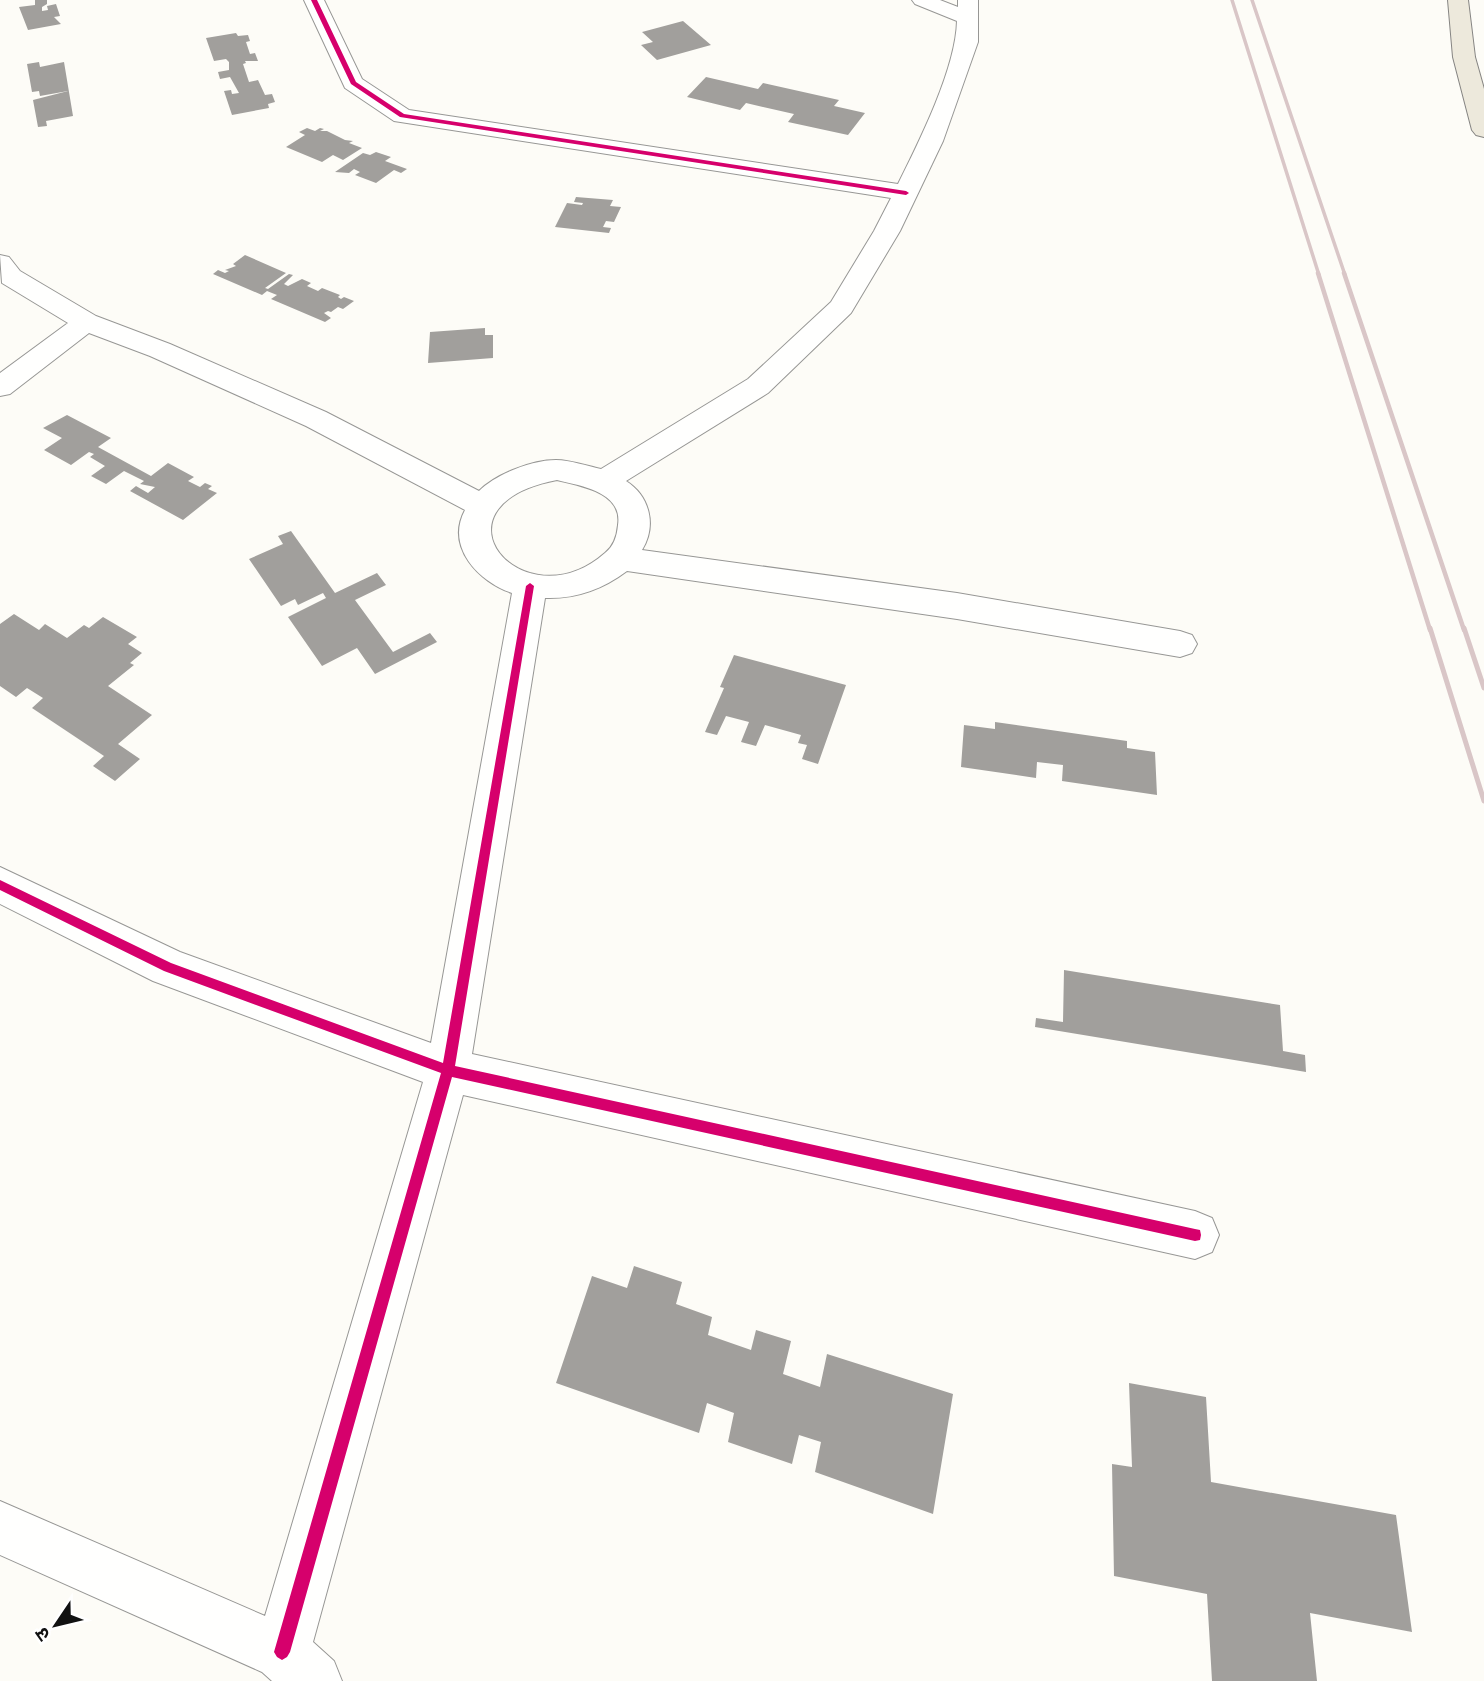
<svg xmlns="http://www.w3.org/2000/svg" width="1484" height="1681" viewBox="0 0 1484 1681" font-family="Literata,'Noto Sans Devanagari',serif">
	<rect width="100%" height="100%" fill="#fdfcf7"/>
	<!-- building -->
	<path fill="#a19f9c" d="M35,0h12v4l-5,3v4l6,-1 -1,-4 9,-2 4,12 -6,1 7,7 -33,6 -9,-23 16,-2z
		M683,21l28,24 -54,15 -16,-15 12,-3 -11,-10z
		M236,33l2,3 10,-1 2,6 -4,1 4,12 5,-1 3,8h-13l1,2 -3,1 6,18 9,-2 7,15 7,-1 3,8 -7,2 1,4 -37,7 -8,-24 7,-1 1,4 7,-1 -9,-16 -10,2 -2,-7 11,-2v-8l-3,-3 -12,2 -8,-23z
		M39,62l1,5 24,-5 9,54 -27,5 1,5 -9,1 -5,-27 35,-9 -28,5 -1,-5 -7,1 -5,-28z
		M706,77l52,12 5,-6 76,17 -5,6 31,7 -17,22 -60,-13 6,-8 -48,-11 -6,7 -53,-13z
		M307,128l8,3 5,-3 4,1 -4,2h7l18,9 8,1 -4,2 13,5 -19,12 -10,-5 -11,7 -36,-15 19,-12 -6,-3z
		M376,152l15,5 -6,4 22,8 -6,4 -7,-3 -18,13 -21,-8 5,-3 -6,-3 -5,4 -14,-1 28,-19 7,2z
		M576,197l37,3 -3,6 11,1 -7,15 -8,-1 -3,6 8,1 -2,5 -54,-6 12,-24 15,2 1,-2 -9,-1z
		M245,255l41,18 -21,15 3,1 21,-15 4,1 -9,9 4,2 14,-7 9,4 -4,3 11,5 4,-3 18,7 -2,2 3,2 3,-2 10,4 -11,8 -5,-2 -7,5 -3,-1 -4,2 7,5 -6,4 -54,-23 6,-4 -10,-4 -5,4 -49,-21 5,-4 7,3 4,-2 -4,-1 11,-4 -3,-2z
		M485,328v7h8v23l-65,5 2,-31z
		M67,415l44,23 -13,9 53,29 17,-13 26,14 -6,4 12,6 5,-4 7,3 -4,3 9,4 -34,27 -53,-29 6,-5 12,7 7,-6 -15,-3 4,-3 -20,-10 -18,13 -15,-8 14,-10 -15,-9 4,-3 -5,-2 -18,13 -27,-15 18,-12 -19,-10z
		M291,531l44,62 42,-20 9,12 -31,15 38,52 37,-19 7,9 -62,32 -18,-26 -35,18 -34,-49 38,-19 -3,-5 -25,12 -3,-6 -14,7 -32,-47 34,-15 -5,-8z
		M14,614l25,16 6,-6 22,14 17,-13 5,3 14,-11 34,20 -9,7 14,9 -12,10 4,2 -26,21 44,29 -34,29 22,15 -25,22 -22,-15 11,-10 -72,-48 11,-10 -16,-10 -11,9 -16,-11v-62z
		M734,655l112,30 -28,79 -16,-5 5,-14 -9,-2 3,-8 -36,-10 -9,21 -15,-4 8,-20 -23,-6 -9,19 -12,-3 19,-44 -4,-1z
		M995,722l132,19v7l28,4 2,43 -95,-14 1,-16 -26,-3 -1,16 -75,-11 3,-42 31,4z
		M1064,970l216,35 3,46 22,4 1,17 -271,-45 1,-9 27,4z
		M634,1266l48,16 -6,22 36,13 -4,18 43,15 5,-20 35,11 -8,33 37,13 7,-33 126,40 -20,120 -118,-42 6,-30 -22,-7 -7,29 -64,-22 6,-29 -27,-10 -8,30 -143,-50 36,-107 35,12z
		M1129,1383l77,14 5,85 185,33 16,117 -102,-19 7,68h-105l-5,-87 -93,-18 -2,-112 20,3z"/>
	<g fill="none" stroke-linecap="round" stroke-linejoin="round">
		<defs>
			<path id="minor" d="M304,0h20l38,79 47,31 489,74c21,-42 58,-116 59,-163l-42,-17 -3,-4h28l18,7v-7h20v42l-35,99 -43,90 -49,82 -83,80 -142,88c24,15 31,45 16,69l315,43 223,38 12,4 5,9 -5,9 -12,4 -223,-38 -330,-48c-25,19 -52,28 -82,27l-73,456 723,157 17,7 7,17 -7,17 -17,7 -732,-164 -150,547 21,19 8,20h-70l-10,-9 -262,-117v-54l265,115 158,-534 -270,-101 -153,-77v-37l180,85 251,91 81,-450c-33,-11 -67,-46 -47,-83l-159,-84 -156,-70 -61,-23 -79,61 -10,2v-23l68,-50 -66,-40 -2,-28 9,2 11,14 76,45 74,28 156,68 153,79c17,-17 53,-31 77,-31 14,0 31,6 45,9l147,-90 83,-77 43,-71 17,-33 -497,-77 -49,-33zM557,480c24,6 66,12 61,45 -1,11 -4,21 -13,28 -82,72 -183,-47 -48,-73z"/>
			<path id="major" d="M1448,0h20l7,57 9,32v48l-8,-2 -4,-5 -19,-73z"/>
		</defs>
		<!-- minor casing -->
		<use href="#minor" stroke="#979795" stroke-width="2"/>
		<!-- major casing -->
		<use href="#major" stroke="#858482" stroke-width="2"/>
		<!-- minor -->
		<use href="#minor" fill="#fffffe" fill-rule="evenodd"/>
		<!-- major -->
		<use href="#major" fill="#ede9dc" fill-rule="evenodd"/>
		<!-- rail-far2 -->
		<path stroke="#d9c6c7" stroke-width="3.5" d="M1232,0l87,275
			M1252,0l93,275"/>
		<!-- rail-far1 -->
		<path stroke="#d9c6c7" stroke-width="4.5" d="M1318,273l112,357
			M1344,273l120,357"/>
		<!-- rail -->
		<path stroke="#d9c6c7" stroke-width="5" d="M1430,628l54,173
			M1464,628l20,60"/>
		<defs>
			<path id="cycleway" d="M311,0h6l39,82 48,32 502,77 3,2 -3,2 -506,-78 -49,-33z
				M530,583l4,3 -79,480 740,163 5,1 1,5 -1,5 -5,1 -743,-164 -162,575 -3,5 -5,3 -5,-3 -3,-5 167,-579 -277,-102 -164,-81v-10l171,83 272,100 83,-477z"/>
		</defs>
		<!-- cycleway casing -->
		<use href="#cycleway" stroke="#fff" stroke-width="5"/>
		<!-- cycleway -->
		<use href="#cycleway" fill="#d6006c" fill-rule="evenodd"/>
	</g>
	<!-- north arrow -->
	<g transform="translate(56 1625) rotate(235)" stroke="#ffffff" stroke-width="5" paint-order="stroke">
	<path d="M0-5L12 26L0 18L-12 26Z" fill="#111111"/>
	<text y="-10" font-size="19" font-weight="bold" text-anchor="middle" fill="#111111">उ</text>
	</g>
</svg>
